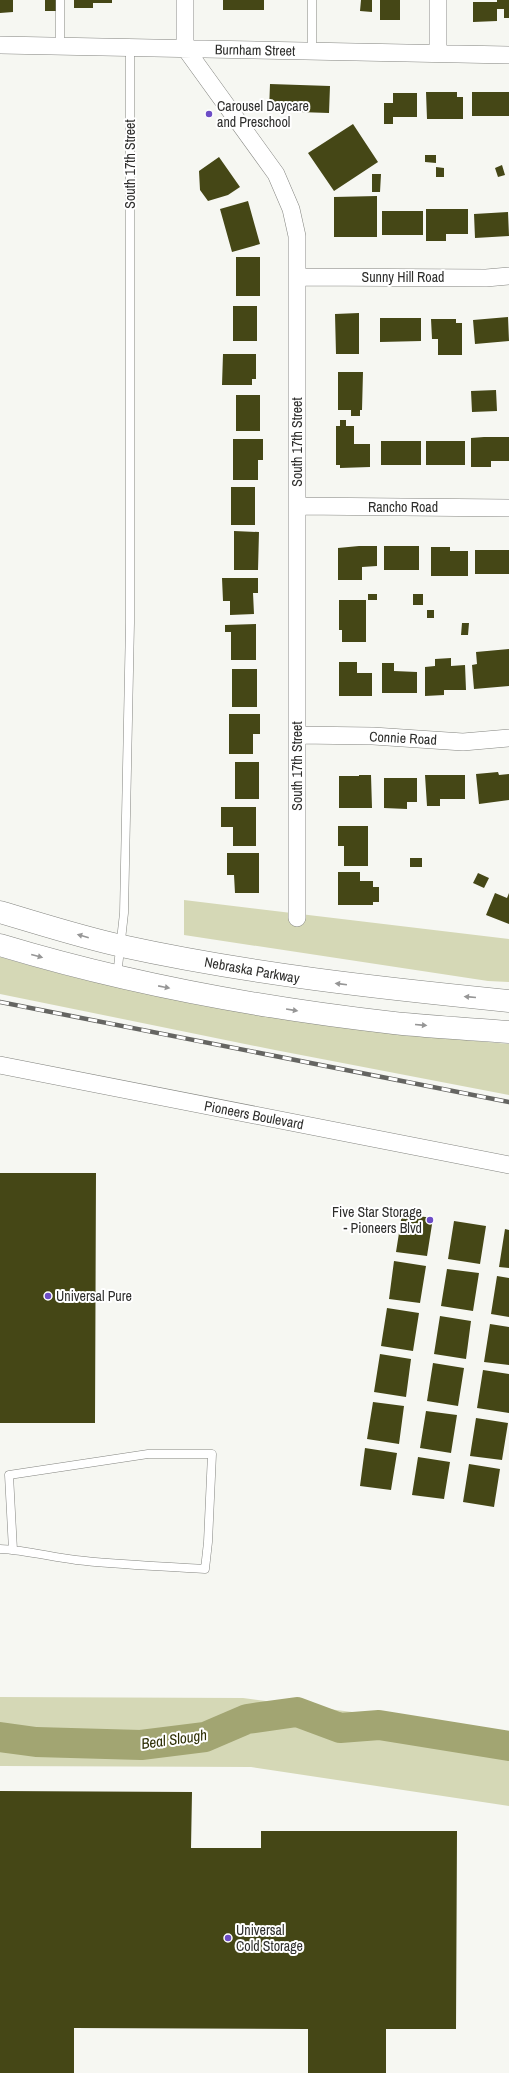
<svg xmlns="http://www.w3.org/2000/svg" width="509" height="2073" viewBox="0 0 509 2073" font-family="'Archivo Narrow',sans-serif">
	<rect width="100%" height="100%" fill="#f6f7f2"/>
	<!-- green -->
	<path fill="#d5d8b6" d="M184,900l325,39v43l-21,-1 -304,-46z
		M0,957c166,49 337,71 509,87v51l-234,-45 -275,-56z
		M0,1697l243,1 266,34v74l-258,-39 -251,-1z"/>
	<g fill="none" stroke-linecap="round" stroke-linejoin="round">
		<!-- river -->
		<path stroke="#a2a572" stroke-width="30" d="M0,1737l36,5 105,3 64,-8 42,-18 50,-7 43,16 39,-3 130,21"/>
	</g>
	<!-- building -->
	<path fill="#454716" d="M0,0h13v12l-13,1z
		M45,0h11v11h-11z
		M74,0h38v3h-19v5h-19z
		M223,0h41v10h-41z
		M361,0h11v12l-12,-1z
		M380,0h20v20h-20z
		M497,0h12v18h-5v-9h-7v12l-24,1v-20h24z
		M270,84l60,2 -1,27 -60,-2z
		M426,92h31v5h6v22h-36z
		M472,92h37v24h-37z
		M393,93h24v24h-24v7h-9v-21h9z
		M353,124l25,38 -44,29 -26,-38z
		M425,155h11v8l-11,-1z
		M219,157l21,30 -12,8 -20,6 -8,-11 -1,-19z
		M502,165l3,10 -7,2 -3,-9z
		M436,167l8,1v9h-8z
		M372,174h9l-1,18h-8z
		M377,196v41h-43v-40z
		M248,201l12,43 -28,8 -12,-43z
		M426,209h42v25h-22v7h-20z
		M382,211h41v24h-41z
		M508,212l1,24 -34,2 -1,-24z
		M236,257h24v39h-24z
		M233,306h24v35h-24z
		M359,313v41h-23l-1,-40z
		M508,317l1,24 -34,3 -2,-24z
		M380,318h41v23l-41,1z
		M431,319h25v4h6v32h-24v-16h-6z
		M223,354h33v25h-4v6h-30z
		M338,372h25l-1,38h-2v6h-9v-6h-13z
		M496,390l1,21 -25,1 -1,-21z
		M236,395h24v36h-24z
		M340,420h6v6h8v18h16v23l-30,1v-3h-4v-39h4z
		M484,437h25v24h-18v6h-20v-29z
		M233,439h30v21h-5v20h-25z
		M381,441h40v24h-40z
		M426,441h39v24h-39z
		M231,487h24v38h-24z
		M234,531l25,1 -1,38h-24z
		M359,546h18v20l-15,1v13h-24v-32z
		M384,546h35v24h-35z
		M431,547h19v4h18v25h-37z
		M475,550h34v24h-34z
		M222,578h36v15h-5l1,21 -24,1v-14h-7z
		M368,594h9v6h-9z
		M413,594h10v11h-10z
		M339,600h27v42h-24v-12h-3z
		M427,610h7v8h-7z
		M462,623h7l-1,12h-7z
		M256,624v36h-25v-28h-6v-7z
		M509,649v37l-35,3 -2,-24 5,-1 -1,-12z
		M451,658v8l14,-1 1,25h-22v5l-19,1v-29l10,-1v-7z
		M339,662h18v11h15v23h-33z
		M382,663h12v8l23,1v21h-35z
		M232,669h25v38h-25z
		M229,714h31v20h-7v20h-24z
		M235,762h24v37h-24z
		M498,772l1,3 10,-1v26l-30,4 -3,-30z
		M359,775h12l1,33h-33v-32h20z
		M425,775h40v24h-25v7h-13z
		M384,778h33v24h-10v7l-23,-1z
		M221,807h35v39h-23v-19h-12z
		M338,826h30v40h-24v-20h-6z
		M227,853h32v40h-24l-1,-18h-7z
		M410,858h12v9h-12z
		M338,872h22v9h13v6h6v15h-6v3h-35z
		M478,873l11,5 -5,10 -11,-5z
		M495,893l12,5 2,-5v31l-23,-9z
		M0,1173h96l-1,250h-95z
		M402,1214l31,4 -6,38 -31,-4z
		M454,1221l32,5 -6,38 -32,-5z
		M505,1229l4,1v38l-10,-1z
		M394,1261l32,5 -6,37 -31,-4z
		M447,1269l32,4 -6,38 -32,-5z
		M497,1276l12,2v39l-18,-3z
		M387,1308l32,5 -6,38 -32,-5z
		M440,1316l31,5 -5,38 -32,-5z
		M490,1324l19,3v38l-25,-3z
		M380,1354l31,5 -5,38 -32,-5z
		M433,1363l31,5 -6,38 -31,-5z
		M483,1370l26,4v39l-32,-5z
		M373,1402l31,4 -5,38 -32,-5z
		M426,1411l31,4 -6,38 -31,-5z
		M476,1418l32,5 -6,37 -32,-4z
		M365,1448l32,5 -6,37 -31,-4z
		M418,1457l32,5 -6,37 -32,-4z
		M469,1464l31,5 -6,38 -31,-5z
		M0,1791l192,1 -1,56h70v-17h196l-1,198h-70v44h-78v-44l-234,-1v45h-74z"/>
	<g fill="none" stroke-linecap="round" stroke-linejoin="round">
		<defs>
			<path id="lane" d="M60,46v-46
				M312,51v-51
				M117,976l7,-63 6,-290v-576
				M0,1549c25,1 51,8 76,11 43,5 86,6 129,9l3,-27 4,-88h-64l-139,21 4,75"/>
			<path id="street" d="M185,0v48l91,126 15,35 6,27v682
				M0,45l509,10
				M438,53v-53
				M298,277l188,1 23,-2
				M297,506l212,2
				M297,735l76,1 90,6 46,-4
				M0,1065l509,100"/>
			<path id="primary" d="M0,912c41,12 81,25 122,34 128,28 257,42 387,55
				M0,945c129,39 261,63 394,78 38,4 77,6 115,9"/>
		</defs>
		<!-- lane casing -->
		<use href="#lane" stroke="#848580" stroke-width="9"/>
		<!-- street casing -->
		<use href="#street" stroke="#848580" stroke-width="18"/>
		<!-- primary casing -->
		<use href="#primary" stroke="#848580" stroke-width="23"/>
		<!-- lane -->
		<use href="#lane" stroke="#fff" stroke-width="8"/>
		<!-- street -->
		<use href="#street" stroke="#fff" stroke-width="17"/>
		<!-- primary -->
		<use href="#primary" stroke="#fff" stroke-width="22"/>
		<defs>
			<path id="rail" d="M0,1002l509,100"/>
		</defs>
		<!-- rail casing -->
		<use href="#rail" stroke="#656562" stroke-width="4.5"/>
		<!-- rail -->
		<use href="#rail" stroke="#fff" stroke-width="3" stroke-dasharray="9" stroke-linecap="butt"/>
	</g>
	<!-- one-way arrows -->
	<defs><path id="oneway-solid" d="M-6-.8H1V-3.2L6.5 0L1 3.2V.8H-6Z"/></defs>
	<g fill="#969696">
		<use href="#oneway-solid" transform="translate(83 936) rotate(-164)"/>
		<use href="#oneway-solid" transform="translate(37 956) rotate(15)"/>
		<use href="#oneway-solid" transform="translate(341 984) rotate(-173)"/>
		<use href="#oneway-solid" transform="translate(164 987) rotate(11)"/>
		<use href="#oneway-solid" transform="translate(470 997) rotate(-175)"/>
		<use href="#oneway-solid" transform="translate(292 1010) rotate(9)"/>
		<use href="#oneway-solid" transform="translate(421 1025) rotate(5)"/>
	</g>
	<!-- markers -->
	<g fill="#6d4dc6" stroke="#fff" stroke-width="1.5">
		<circle cx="209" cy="114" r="4"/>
		<circle cx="430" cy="1220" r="4"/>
		<circle cx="48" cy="1296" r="4"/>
		<circle cx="228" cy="1938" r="4"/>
	</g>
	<g text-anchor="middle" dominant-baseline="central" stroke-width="4" stroke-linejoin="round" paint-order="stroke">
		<!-- street labels -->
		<g font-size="14" fill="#2e2e2c" stroke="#fff">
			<text transform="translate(255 50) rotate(1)">Burnham Street</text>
			<text transform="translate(130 164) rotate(-90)">South 17th Street</text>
			<text x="403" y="277">Sunny Hill Road</text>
			<text transform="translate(297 442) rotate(-90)">South 17th Street</text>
			<text x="403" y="507">Rancho Road</text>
			<text transform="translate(403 738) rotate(3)">Connie Road</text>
			<text transform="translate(297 766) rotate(-90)">South 17th Street</text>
			<text transform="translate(252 970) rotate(10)">Nebraska Parkway</text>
			<text transform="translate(254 1115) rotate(11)">Pioneers Boulevard</text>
		</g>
		<!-- poi labels -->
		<g font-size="14" fill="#2e2e2c" stroke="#fff" text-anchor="start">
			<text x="217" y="106">Carousel Daycare<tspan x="217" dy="16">and Preschool</tspan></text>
			<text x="422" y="1212" text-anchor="end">Five Star Storage<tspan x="422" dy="16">- Pioneers Blvd</tspan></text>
			<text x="56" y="1296">Universal Pure</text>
			<text x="236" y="1930">Universal<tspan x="236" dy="16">Cold Storage</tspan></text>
		</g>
		<!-- water labels -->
		<g font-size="15" font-style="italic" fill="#2e2f05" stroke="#fff">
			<text transform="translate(174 1739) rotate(-8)">Beal Slough</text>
		</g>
	</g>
</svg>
